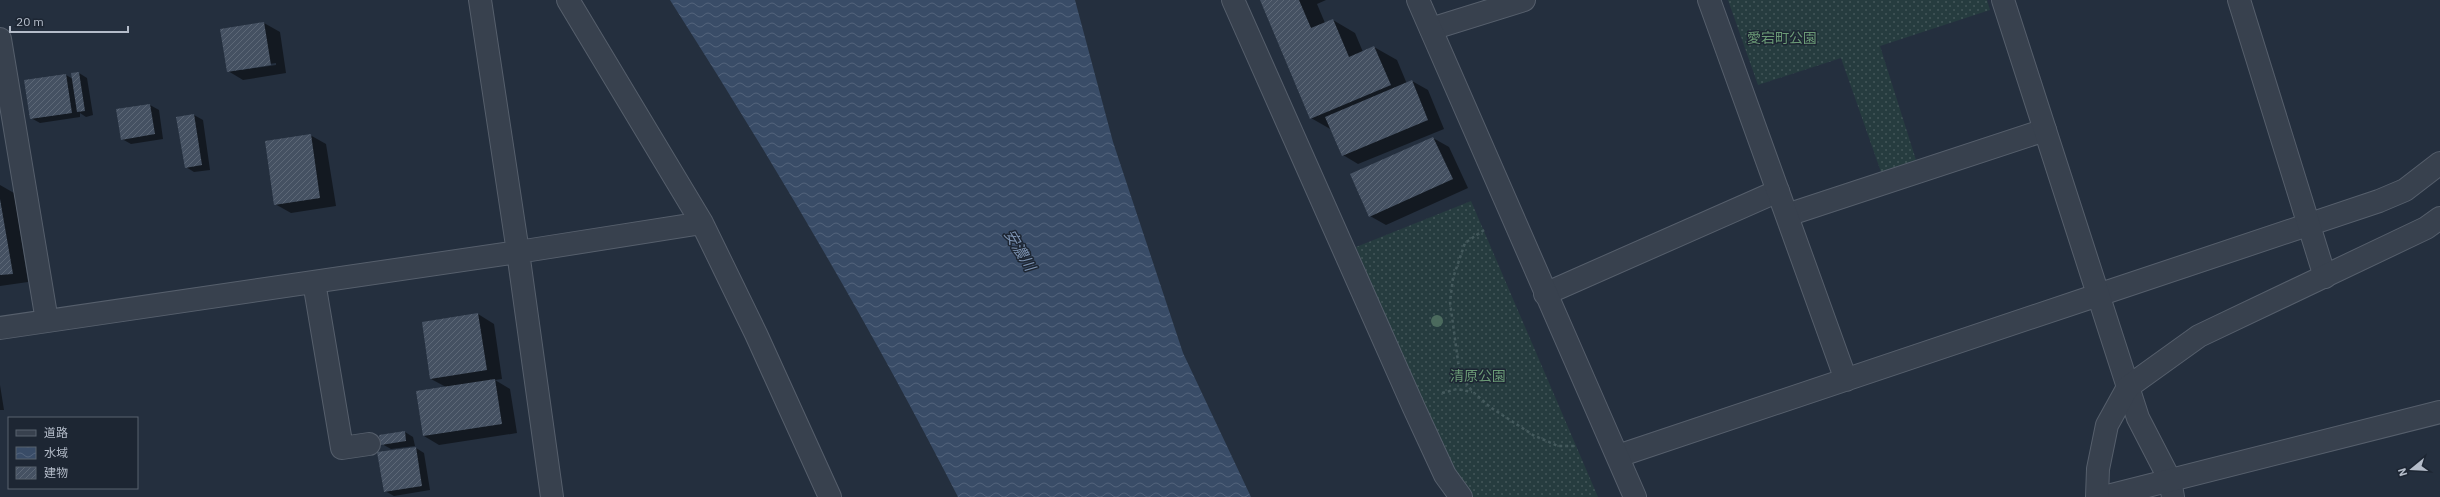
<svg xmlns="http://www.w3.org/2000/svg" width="2440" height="497" viewBox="0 0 2440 497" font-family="'IBM Plex Sans','Noto Sans JP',sans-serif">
	<defs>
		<pattern id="grass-dots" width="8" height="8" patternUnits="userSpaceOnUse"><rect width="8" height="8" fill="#263c3f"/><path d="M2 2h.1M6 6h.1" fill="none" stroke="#435659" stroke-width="1.8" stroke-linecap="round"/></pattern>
		<pattern id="water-waves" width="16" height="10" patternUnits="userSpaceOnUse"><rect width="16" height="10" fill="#394c67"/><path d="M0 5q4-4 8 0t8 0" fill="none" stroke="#53647b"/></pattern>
		<pattern id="building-hatch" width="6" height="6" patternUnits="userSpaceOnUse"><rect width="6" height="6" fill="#455162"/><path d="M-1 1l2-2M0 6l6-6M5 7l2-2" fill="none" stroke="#5d6877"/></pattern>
	</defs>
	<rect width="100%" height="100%" fill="#242f3e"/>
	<!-- grass -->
	<path fill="url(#grass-dots)" d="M1728,0h259l3,10 -110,36 36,114 -35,12 -40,-114 -83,27z
		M1471,201l127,296h-125l-10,-10 -42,-84 -65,-156z"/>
	<!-- water -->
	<path fill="url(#water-waves)" d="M670,0h405l38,142 70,211 68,144h-293c-87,-170 -185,-336 -288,-497z"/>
	<!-- shadow -->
	<path fill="#0007" fill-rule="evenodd" d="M1261,0h65l-9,4 8,19 8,-3 22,13 8,19 11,-5 23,13 10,24 5,-3 16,9 16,39 -86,35 -15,-9 -11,-25 -21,-12z
		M264,23l16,9 6,41 -43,7 -15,-9 -6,-42zM276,63v2l-35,5v-2z
		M79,73l8,5 6,37 -7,2 -6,-4v4l-40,6 -9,-5 35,-43 7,4z
		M150,105l9,5 4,29 -32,5 -9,-5z
		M194,115l9,5 7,50 -16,2 -8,-5z
		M310,135l16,9 10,62 -45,7 -16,-9z
		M1433,138l16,9 19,41 -82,37 -16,-9z
		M0,185l14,8 14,89 -28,4z
		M478,314l16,10 8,55 -7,1 15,9 7,44 -78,12 -15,-9 22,-49 -15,-8z
		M0,385l4,25h-4z
		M405,432l8,5 2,9 -24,3 -9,-5z
		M416,448l8,5 6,37 -36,6 -9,-5z"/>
	<!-- building -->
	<path fill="url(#building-hatch)" d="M1260,0h39l12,28 22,-9 16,38 25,-11 17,39 -81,34z
		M264,22l7,43 -44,7 -7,-43z
		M79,72l6,39 -8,1 -6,-39z
		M66,74l6,39 -42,6 -6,-39z
		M1412,80l16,40 -86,36 -17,-39z
		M150,104l5,30 -34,6 -5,-31z
		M194,114l8,51 -17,3 -9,-51z
		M311,134l9,64 -46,7 -9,-64z
		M1433,137l20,42 -84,38 -19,-43z
		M0,199l13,75 -13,1z
		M478,313l9,57 -57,9 -8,-57z
		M495,379l7,45 -79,12 -7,-45z
		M405,431l1,10 -25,4 -2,-10z
		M416,447l6,39 -38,6 -7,-40z"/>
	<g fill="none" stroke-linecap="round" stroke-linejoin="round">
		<defs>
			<path id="service" d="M1787,215l258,-85
				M1545,294l233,-103
				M2098,295l281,-94 26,-11 35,-27
				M2128,387l10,31 32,62 3,17"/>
			<path id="minor" d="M480,0l38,252 34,245
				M568,0l134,223 54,111 74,163
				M1233,0l181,408 31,67 16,22
				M1709,0l137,380
				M2003,0l125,387
				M2239,0l86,277
				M1431,29l93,-29
				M0,39l47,282
				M314,282l28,166 27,-4
				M0,328l518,-76 184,-29
				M1618,456l480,-161
				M2104,497l336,-85"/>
			<path id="tertiary" d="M1418,0l217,497
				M2097,497l1,-28 9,-44 21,-38 71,-51 227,-108 14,-10"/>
		</defs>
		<!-- service casing -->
		<use href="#service" stroke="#565f6c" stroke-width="24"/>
		<!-- minor casing -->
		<use href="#minor" stroke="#565f6c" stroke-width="24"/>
		<!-- tertiary casing -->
		<use href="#tertiary" stroke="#565f6c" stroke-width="24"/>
		<!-- path -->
		<path stroke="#44595c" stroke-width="2.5" stroke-dasharray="3 3" stroke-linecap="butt" d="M1484,230l-19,13 -12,35 -3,24 10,74 13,16 17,15 43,28 25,11h18
			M1442,393l15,-4 15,3"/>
		<!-- service -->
		<use href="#service" stroke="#38414e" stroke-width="22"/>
		<!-- minor -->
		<use href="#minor" stroke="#38414e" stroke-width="22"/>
		<!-- tertiary -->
		<use href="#tertiary" stroke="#38414e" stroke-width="22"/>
	</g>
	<!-- trees -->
	<circle fill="#4b6a5d" cx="1437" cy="321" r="6"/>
	<g text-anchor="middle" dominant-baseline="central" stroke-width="3" stroke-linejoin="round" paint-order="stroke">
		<!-- park labels -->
		<g font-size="14" fill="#6b9a76" stroke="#1d2633">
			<text x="1782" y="38">愛宕町公園</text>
			<text x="1478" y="376">清原公園</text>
		</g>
		<!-- water labels -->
		<g font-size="15" font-style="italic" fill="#7c92b1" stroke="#1d2633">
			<text transform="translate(1020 250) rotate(59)">安濃川</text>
		</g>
	</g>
	<!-- legend -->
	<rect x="8" y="417" width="130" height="72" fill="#1d2633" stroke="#59626f"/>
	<rect x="16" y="430" width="20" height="6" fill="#38414e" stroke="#59626f"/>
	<text x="44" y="437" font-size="12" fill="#b4bcc9">道路</text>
	<rect x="16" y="447" width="20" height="12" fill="url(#water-waves)" stroke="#59626f"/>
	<text x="44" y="457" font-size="12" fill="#b4bcc9">水域</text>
	<rect x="16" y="467" width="20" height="12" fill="url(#building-hatch)" stroke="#59626f"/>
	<text x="44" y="477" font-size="12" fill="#b4bcc9">建物</text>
	<!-- north arrow -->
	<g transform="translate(2412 469) rotate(252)" stroke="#1d2633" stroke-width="3" paint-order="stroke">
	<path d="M0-3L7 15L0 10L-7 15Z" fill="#b4bcc9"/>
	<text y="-6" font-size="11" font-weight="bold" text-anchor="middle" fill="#b4bcc9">N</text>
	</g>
	<!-- scale -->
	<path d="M10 26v6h118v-6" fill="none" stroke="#b4bcc9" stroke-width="2"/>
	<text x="16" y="26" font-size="12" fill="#b4bcc9" stroke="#1d2633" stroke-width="3" paint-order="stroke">20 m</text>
</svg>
